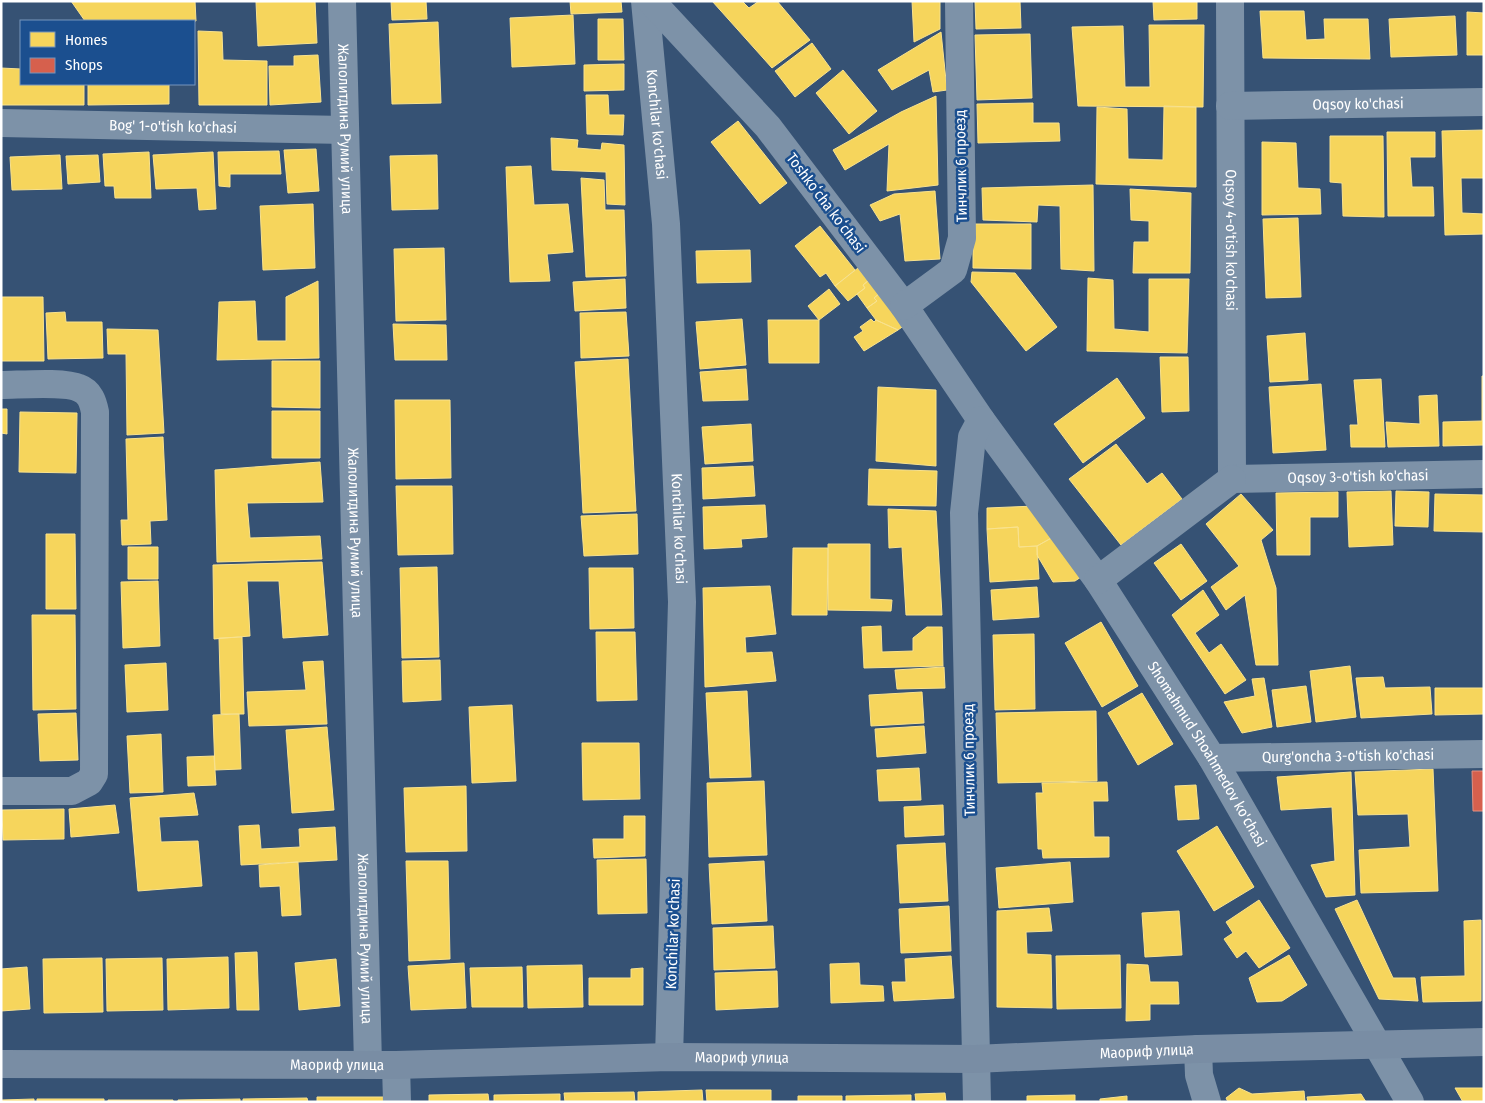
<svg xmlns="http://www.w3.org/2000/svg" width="1485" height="1103" viewBox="0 0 1485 1103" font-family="'Fira Sans Condensed',sans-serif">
	<rect width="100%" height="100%" fill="#365274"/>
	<!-- homes -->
	<path fill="#f6d55c" stroke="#f9e28d" d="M71,1h124l1,20h-111z
		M315,1l2,42 -59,3 -2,-44z
		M391,1h35l1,18 -35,1z
		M570,1h51l1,11 -51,2z
		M712,1h30l7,7 10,-7h18l33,39 -38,28z
		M912,1h28v28l-26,13z
		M975,1h45l1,27 -45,1z
		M1153,1h44v18l-43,1z
		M1484,8v47h-17v-43l17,1z
		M1260,11h44l2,29 19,-1 -1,-20h44l2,40 -107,-1z
		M573,15l2,49 -63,3 -2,-49z
		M1455,16l2,39 -66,2 -2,-38z
		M598,19h25l1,41h-26z
		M438,22l3,81 -49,1 -3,-80z
		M1149,25h55l-1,82 -125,-1 -6,-79 51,-1 2,61h25z
		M198,31l24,1 1,28 44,1v44h-68z
		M941,32l6,58 -14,2 -4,-22 -37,20 -14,-20z
		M1030,34l2,64 -55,2 -2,-65z
		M812,43l19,26 -36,28 -20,-26z
		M318,55l3,47 -51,3 -1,-39h25v-10z
		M624,64v26l-40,1v-26z
		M1,68l20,1v15h63v21h-83z
		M843,70l34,41 -28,23 -33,-41z
		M88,84h81v20l-81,1z
		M586,95h22l1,20h15l-1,20 -36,-1z
		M936,96l2,89 -51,6 2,-47 -44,26 -12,-20 68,-38z
		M1033,103v20h26l1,18 -82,2 -1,-39z
		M1164,106l32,1v80l-100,-3 1,-77 30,2 1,50 35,1z
		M738,121l49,62 -27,21 -49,-62z
		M1484,130v48h-23l1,35 22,1v20l-39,1 -3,-104z
		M1387,132h48v25h-25l2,30h21l1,29h-46z
		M1330,136h53l1,81 -41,-1 -1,-33 -12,-1z
		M551,138l27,2 -1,8 24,2 1,-7 22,2 1,60 -18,-1 -1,-32 -54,-2z
		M1262,142l34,1 2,45 22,1 1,25 -59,1z
		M316,149l3,42 -31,2 -4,-43z
		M279,151l2,23h-51v13l-11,-1 -1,-34z
		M149,152l2,46h-36l-1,-12h-9l-2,-32z
		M213,152l3,57 -17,1 -2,-22 -41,1 -3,-34z
		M60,155l2,34 -50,1 -2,-33z
		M98,155l2,27 -32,2 -2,-28z
		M437,155l1,54 -46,1 -2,-54z
		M531,166l3,39 34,-1 5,48 -26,2 3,27 -40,1 -4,-115z
		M581,178l23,2 1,30h19l2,66 -40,1z
		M1093,185l1,86 -33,-2 -1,-63 -22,-1 -1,17 -54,-2 -1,-32z
		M1130,189l61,4 -1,80h-57l1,-31h15v-21l-18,-1z
		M935,191l5,68 -35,2 -5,-47 -20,7 -10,-16 24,-11z
		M313,204l2,64 -52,2 -3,-64z
		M1298,218l3,79 -35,1 -3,-79z
		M973,224h58v45l-58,-1z
		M820,226l35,44 -20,16 -9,-13 -6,4 -25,-31z
		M444,248l2,72 -50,1 -2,-72z
		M750,250l1,32 -54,1 -1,-32z
		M858,268l10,13 -5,4 2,3 -17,13 -13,-15z
		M972,272l43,1 42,54 -31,24 -55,-69z
		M871,278l10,14 -7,6 3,3 -10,7 -10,-14 8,-6 -2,-3z
		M1088,278l25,2 1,49 35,3v-53h40l-2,74 -100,-2z
		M625,279l1,29 -51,3 -2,-29z
		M318,281l1,77 -102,2 2,-58 36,-1 2,40h29v-44z
		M829,289l11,15 -21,16 -11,-14z
		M881,292l24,33 -7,5 -22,-10 -9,-12 10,-7 -3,-3z
		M1,297h42l1,64h-43z
		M65,312l1,10h36l1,36 -55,1 -2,-46z
		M626,312l3,44 -48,2 -1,-45z
		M742,319l4,46 -46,4 -4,-47z
		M871,319l3,3 2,-2 22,10 -34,21 -10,-14 9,-6 -3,-4z
		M768,320h51v43h-50z
		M393,324l53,1 1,35h-52z
		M107,329l51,1 6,103 -37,2 -1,-81h-18z
		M1305,333l3,47 -38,2 -3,-46z
		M1160,357h28l1,54 -27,1z
		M628,359l8,152 -53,2 -8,-151z
		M272,361h48v47l-48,-1z
		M746,369l2,31 -45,1 -3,-29z
		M1482,376h2v69l-41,1v-24l39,-1z
		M1117,378l28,40 -62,45 -29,-39z
		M1381,379l4,68h-34l-1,-22h8l-4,-45z
		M1321,384l5,66 -53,3 -4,-66z
		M878,387l58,3v76l-60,-5z
		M1437,395l2,51 -51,1 -2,-25 34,2 -1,-28z
		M395,400h55l1,78 -55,1z
		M1,409h6v25l-6,-1z
		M272,411h48v47h-48z
		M20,412l57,1 -1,60 -57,-1z
		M751,424l2,37 -48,3 -3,-37z
		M163,437l4,83 -17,1 1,23 -29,1 -1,-25h7l-2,-81z
		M1116,444l31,40 15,-11 20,26 -61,46 -52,-66z
		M320,462l3,40 -76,1 3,35 70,-2 2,23 -105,3 -2,-92z
		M753,466l2,30 -52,3 -1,-31z
		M869,469l68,2 -1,35 -68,-1z
		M396,486h56l1,68 -55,1z
		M1391,491l2,54 -44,2 -2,-55z
		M1396,491l33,1 -1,35 -33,-1z
		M1338,492v25h-28v38h-33l-1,-62z
		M1241,494l32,36 -12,10 15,48 2,77h-22l-11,-70 -19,15 -15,-23 28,-21 -33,-42z
		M1435,494l49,1v37l-50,-1z
		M765,505l2,32 -26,2 1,8 -38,2 -1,-42z
		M1035,506l20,30 -18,10 -18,1 -1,-20 -31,2v-21z
		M888,509l48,2 6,104h-36l-4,-68 -13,1z
		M637,514l1,40 -54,2 -3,-40z
		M1018,527l1,20 18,-1 2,33 -49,3 -3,-53z
		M46,534h29l1,75h-30z
		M1055,536l26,41 -6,4 -22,1 -16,-27v-9z
		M828,544h42v55l22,1 -1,11 -63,-1z
		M1181,544l26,37 -26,19 -27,-37z
		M128,547h30v32h-30z
		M793,548h35l-1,67h-35z
		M322,562l6,73 -45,3 -4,-57h-32l3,55 -36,3 -1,-74z
		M437,567l2,90 -37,1 -2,-90z
		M589,568h44l1,60 -44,1z
		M158,581l2,65 -37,2 -2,-66z
		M770,586l6,48 -31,3 1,16 26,-1 4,29 -71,6 -2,-99z
		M1037,587l2,30 -46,3 -2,-30z
		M1203,590l16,25 -24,18 14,20 12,-9 25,36 -21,14 -53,-79z
		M32,615h43l1,94 -43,1z
		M1101,622l37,64 -36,21 -37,-64z
		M881,626l1,26 31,-1v-13l14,-11h15l1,39 -79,2 -2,-41z
		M596,632h39l2,68 -40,1z
		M1034,634l1,75 -40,1 -2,-75z
		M242,637l2,77h-23l-2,-76z
		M440,660l1,40 -38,2 -1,-41z
		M323,661l4,63 -78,2 -2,-34 59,-2 -3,-28z
		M166,663l2,47 -41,2 -2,-47z
		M1350,666l6,51 -40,5 -6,-51z
		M944,667l1,21 -48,1 -2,-19z
		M1383,677l2,11 45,-1 2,27 -71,4 -5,-40z
		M1264,678l8,49 -30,6 -18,-31 31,-6 -3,-17z
		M1306,686l5,36 -34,5 -5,-37z
		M1435,688h49v26l-49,1z
		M747,691l4,86 -41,1 -4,-85z
		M922,692l2,31 -53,3 -2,-31z
		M1142,693l31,51 -35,21 -30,-52z
		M512,705l4,76 -44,2 -3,-76z
		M1096,711l1,70 -99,2 -2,-70z
		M76,713l2,47 -38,1 -2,-47z
		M239,714l2,55 -26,1 -2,-55z
		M924,726l2,27 -49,4 -2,-28z
		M327,727l7,83 -42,3 -6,-83z
		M161,734l2,58 -33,1 -3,-57z
		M582,743h57l1,56 -57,1z
		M214,756l2,29 -28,1 -1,-29z
		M919,768l2,32 -42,1 -2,-31z
		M1433,769l5,122 -77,2 -2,-43 51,-3 -2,-33 -50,1 -3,-43z
		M1351,772l4,123 -29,2 -15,-32 24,-4 -3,-54 -51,3 -4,-33z
		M764,781l3,74 -58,2 -2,-74z
		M1107,782l1,19h-15l1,36h15v20l-66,1 -1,-9h-4l-2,-56h7l-1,-10z
		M1196,785l3,34 -21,1 -3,-34z
		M466,786l1,65 -61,1 -2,-64z
		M194,793l4,22 -39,2 2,25 37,-1 4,45 -64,5 -8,-93z
		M115,805l4,28 -48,4 -2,-28z
		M943,805l1,30 -39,2 -1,-30z
		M64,809v30l-61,1 -1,-30z
		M624,816h21v40l-51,2 -1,-19h31z
		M259,825l2,24 39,-2 -1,-18 36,-2 2,33 -96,5 -2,-39z
		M1217,826l37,61 -40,24 -37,-60z
		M945,843l3,58 -48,2 -3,-58z
		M646,859l1,54 -49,1 -1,-54z
		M406,861h42l2,98 -41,2z
		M764,861l3,60 -55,3 -3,-60z
		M298,862l3,53 -19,1 -2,-30 -20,1 -1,-22z
		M1070,862l3,40 -74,6 -3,-40z
		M1259,900l31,48 -31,20 -13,-17 -9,7 -13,-19 9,-6 -7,-11z
		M1357,900l36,78h22l3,23 -39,-2 -44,-90z
		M949,906l2,45 -50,2 -2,-44z
		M1049,908l3,23 -26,1 1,22 24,1 1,53 -55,-1v-96z
		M1179,911l3,44 -37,2 -3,-44z
		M1481,920v81l-58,1 -2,-25 44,-1 -1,-55z
		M773,926l2,42 -61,2 -1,-42z
		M257,952l2,58h-22l-2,-57z
		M1120,955l1,53 -64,1 -1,-53z
		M1289,955l18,30 -25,16 -25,1 -8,-24z
		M951,956l3,42 -60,3 -2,-19h14l-1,-23z
		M228,957l1,51 -61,2 -1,-51z
		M102,958l1,54 -59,1 -1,-54z
		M162,958l1,52 -56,1 -1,-52z
		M336,959l4,47 -41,4 -4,-47z
		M464,963l2,45 -55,2 -3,-44z
		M859,963l1,22 23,1 1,15 -53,2 -1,-39z
		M1127,964l21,1 2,17h28l1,22h-29v16l-24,1z
		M582,965l1,42 -55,1 -1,-42z
		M27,967l3,42 -29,2v-42z
		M522,967l1,40h-51l-2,-39z
		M643,968v37h-54v-27h42v-9z
		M777,971l1,36 -62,3 -1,-37z
		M1239,1088l13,6 52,-3 1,11h-77l-2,-4z
		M1455,1088h29v14h-21z
		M702,1090l1,12h-65v-10z
		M706,1090h65v12h-64z
		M634,1092l1,10h-70l-1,-9z
		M945,1093l1,9h-30l-1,-8z
		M488,1094l1,8h-60v-7z
		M560,1094v8h-66v-7z
		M1361,1094l5,8h-58l-1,-5z
		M911,1095v7h-65v-6z
		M1075,1095v7h-48v-6z
		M798,1096h44v6h-44z
		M1127,1096v6h-27v-3z
		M317,1097h73v5h-73z
		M307,1098l1,4h-65v-3z
		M34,1099v3h-33v-2z
		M37,1099h67v3h-67z
		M240,1099v3h-62v-2z
		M108,1100h65v2h-65z"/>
	<!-- shops -->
	<path fill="#d6604d" stroke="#e29082" d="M1472,771h12v40h-11z"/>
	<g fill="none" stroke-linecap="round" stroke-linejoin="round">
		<!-- street -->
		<g stroke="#7d92a8" stroke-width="28">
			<path id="s1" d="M342,1l26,1064"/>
			<path id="s2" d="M645,1l21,223 16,378 -13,455"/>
			<path id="s3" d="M651,1l117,126 136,179 77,114 117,160 114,178 198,344"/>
			<path id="s4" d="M1230,1l2,478"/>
			<path id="s5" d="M1230,106l254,-4"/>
			<path id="s6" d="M1,123l344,7"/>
			<path d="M904,306l49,-36 9,-32 -3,-237"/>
			<path d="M1,385c18,0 63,-4 78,3 11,4 14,14 16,24l-1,362 -5,8 -17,9h-71"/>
			<path id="s7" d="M1232,479l252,-5"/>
			<path d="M1098,580l134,-101"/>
			<path id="s8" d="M1212,758l272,-4"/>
			<path d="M1198,1049l1,26 8,27"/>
			<path d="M396,1065l1,37"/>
			<path d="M977,1102l-13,-589 8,-76 9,-17"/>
		</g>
		<!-- secondary -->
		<path stroke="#798da4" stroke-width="28" id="s9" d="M1,1064l395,1 273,-8 306,2 223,-10 286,-7"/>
	</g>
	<g text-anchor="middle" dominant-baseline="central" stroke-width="5" stroke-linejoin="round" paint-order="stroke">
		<!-- street labels -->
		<g font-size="15" fill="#fff" stroke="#1b4f8f">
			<text stroke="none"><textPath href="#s5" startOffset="128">Oqsoy ko'chasi</textPath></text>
			<text stroke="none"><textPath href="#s2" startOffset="124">Konchilar ko'chasi</textPath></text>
			<text stroke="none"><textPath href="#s6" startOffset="172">Bog' 1-o'tish ko'chasi</textPath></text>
			<text stroke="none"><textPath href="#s1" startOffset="128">Жалолитдина Румий улица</textPath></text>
			<text transform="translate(961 166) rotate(-91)">Тинчлик 6 проезд</text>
			<text transform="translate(826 203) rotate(53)">Toshkoʻcha koʻchasi</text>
			<text stroke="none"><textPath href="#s4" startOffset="239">Oqsoy 4-o'tish ko'chasi</textPath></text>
			<text stroke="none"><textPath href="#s7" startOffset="126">Oqsoy 3-o'tish ko'chasi</textPath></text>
			<text stroke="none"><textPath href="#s2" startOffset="529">Konchilar ko'chasi</textPath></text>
			<text stroke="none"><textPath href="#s1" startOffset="532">Жалолитдина Румий улица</textPath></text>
			<text stroke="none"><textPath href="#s3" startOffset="938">Shomahmud Shoahmedov ko'chasi</textPath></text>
			<text stroke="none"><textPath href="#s8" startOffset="136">Qurg'oncha 3-o'tish ko'chasi</textPath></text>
			<text transform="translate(969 760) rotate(-91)">Тинчлик 6 проезд</text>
			<text transform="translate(673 934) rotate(-88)">Konchilar ko'chasi</text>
			<text stroke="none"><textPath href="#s1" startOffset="938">Жалолитдина Румий улица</textPath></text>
			<text stroke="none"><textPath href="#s9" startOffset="1146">Маориф улица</textPath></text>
			<text stroke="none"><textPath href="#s9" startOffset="741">Маориф улица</textPath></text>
			<text stroke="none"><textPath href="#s9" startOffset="336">Маориф улица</textPath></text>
		</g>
	</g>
	<!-- border -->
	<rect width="1485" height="1103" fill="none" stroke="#ffffff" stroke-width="5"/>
	<!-- legend -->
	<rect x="20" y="20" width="175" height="65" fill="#1b4f8f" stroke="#7695bc"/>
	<rect x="30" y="32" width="25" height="15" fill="#f6d55c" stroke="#7695bc"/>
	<text x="65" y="45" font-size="15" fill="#ffffff">Homes</text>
	<rect x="30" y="58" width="25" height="15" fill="#d6604d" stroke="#7695bc"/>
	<text x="65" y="70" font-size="15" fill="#ffffff">Shops</text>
</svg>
